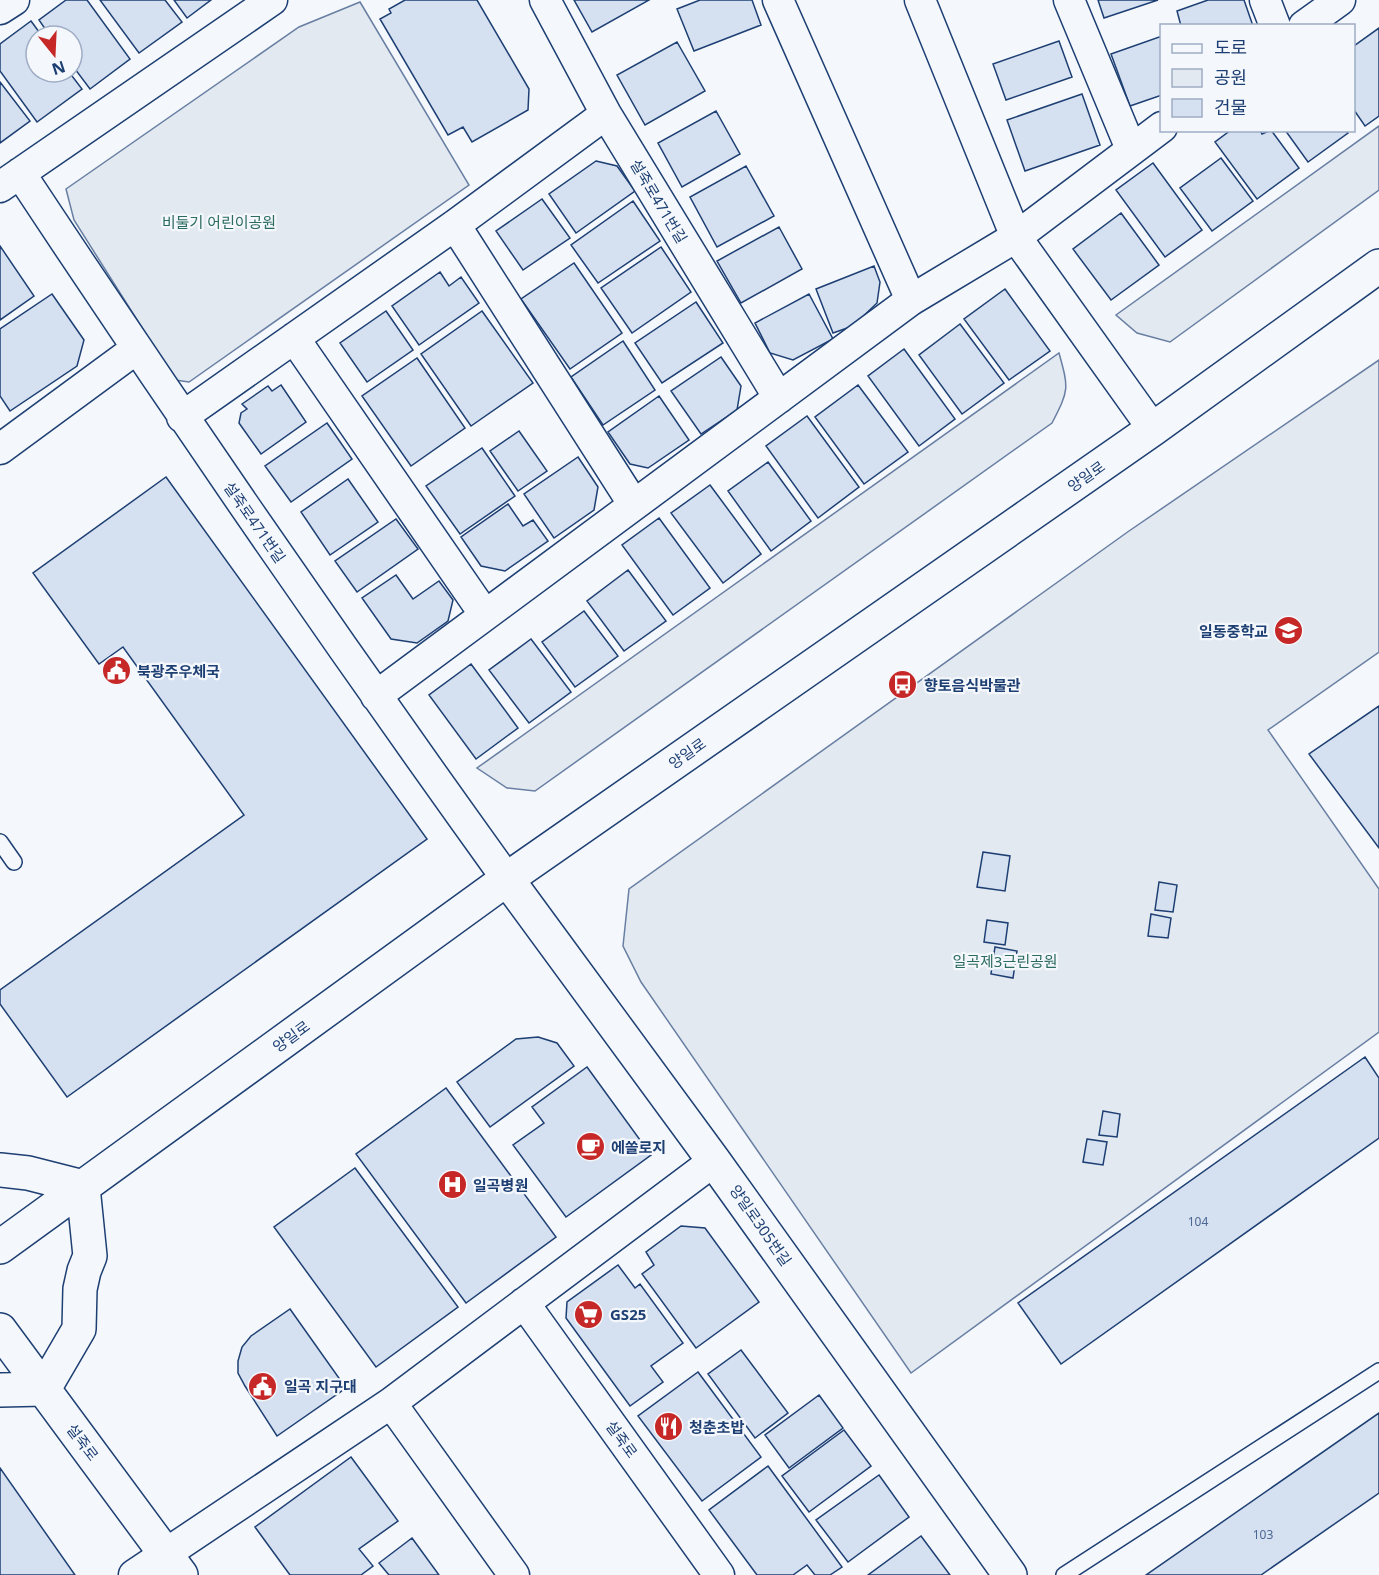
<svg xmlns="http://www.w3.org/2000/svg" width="1379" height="1575" viewBox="0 0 1379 1575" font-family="'Noto Sans','Noto Sans KR',sans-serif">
	<rect width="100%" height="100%" fill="#f4f7fb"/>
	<!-- green -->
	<path fill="#e3e9f0" stroke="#687fa3" stroke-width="1.5" d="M360,2l109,183 -280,197 -14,-2 -101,-160 -8,-31 233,-162z
		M1379,126v64l-209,152 -33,-9 -21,-18z
		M1059,353c10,36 10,37 -7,70l-517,368 -28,-3 -30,-20z
		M1379,360v292l-111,78 111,159v143l-468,341 -270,-391 -18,-36 6,-57 500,-358z"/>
	<!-- building -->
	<path fill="#d5e0f0" stroke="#1d3f73" stroke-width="1.5" d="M66,0h21l43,59 -40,30 -18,-24v-29h-22l-11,-16z
		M100,0h65l17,22 -43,31z
		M174,0h37l-24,18z
		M405,0h72l52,89 -1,21 -56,32 -9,-15 -15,8 -68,-116 11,-6 -2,-4z
		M574,0h75l-57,32z
		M700,0h52l9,25 -67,26 -17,-42z
		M1098,0h60l-54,18z
		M1208,0h36l9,26h-72l-4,-15z
		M31,21l11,15h-6v36h33l13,17 -45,33 -37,-51v-27z
		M1379,28v88l-14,10 -11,-16v-64z
		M1162,36v59l-32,11 -19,-52z
		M1059,41l13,36 -66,23 -13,-36z
		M677,42l28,49 -60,34 -28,-50z
		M0,82l30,39 -30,22z
		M1082,94l18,51 -75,26 -18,-51z
		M716,111l24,43 -58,33 -24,-44z
		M1231,130h29l2,4 9,-4 28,38 -42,31 -42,-57z
		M1285,130h61l2,3 -40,29z
		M1221,158l32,43 -41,30 -32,-43z
		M596,161l21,5 18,25 -59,42 -27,-39z
		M1153,163l49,67 -37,27 -49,-67z
		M746,166l28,50 -57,31 -27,-50z
		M542,199l28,39 -47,32 -27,-39z
		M633,201l27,40 -62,42 -27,-38z
		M1121,213l38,52 -48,35 -38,-51z
		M779,227l23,42 -61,34 -24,-42z
		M0,246l34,50 -34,24z
		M661,247l30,45 -59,41 -31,-45z
		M574,263l48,70 -52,36 -49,-70z
		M874,266l6,16 -3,21 -24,23 -20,7 -17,-44z
		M440,272l9,14 12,-9 18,26 -60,42 -27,-39z
		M1005,289l45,62 -41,29 -45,-61z
		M52,294l32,46 -7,26 -67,45 -10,-15v-67z
		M809,294l24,45 -40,21 -23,-7 -15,-30z
		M696,302l27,41 -61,40 -27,-40z
		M386,311l27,39 -46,32 -27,-39z
		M482,311l51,72 -62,43 -50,-72z
		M960,324l44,59 -42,31 -43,-59z
		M623,341l32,49 -52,35 -32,-48z
		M904,349l51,70 -36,27 -51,-70z
		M721,357l20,29 -4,24 -36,24 -30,-43z
		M417,358l48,70 -54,38 -49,-70z
		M281,385l25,37 -45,32 -22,-31 2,-10 6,-4 -5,-5 26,-18 4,5z
		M858,385l50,67 -44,32 -49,-67z
		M659,396l30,44 -41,28 -18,-4 -22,-32z
		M807,416l52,71 -41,31 -52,-72z
		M327,423l25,36 -61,43 -26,-36z
		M519,431l28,40 -29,20 -28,-40z
		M482,448l33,48 -55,38 -34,-48z
		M578,457l20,30 -4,23 -40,28 -30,-44z
		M768,462l43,59 -40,30 -43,-60z
		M166,477l261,362 -360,258 -67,-93v-14l244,-175 -121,-168 -24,17 -66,-91z
		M348,479l30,43 -48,33 -29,-43z
		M710,485l51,69 -38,29 -52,-70z
		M508,504l15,22 10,-6 15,21 -43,30 -24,-5 -20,-29z
		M659,518l51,70 -37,27 -51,-70z
		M396,519l22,30 -61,43 -22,-31z
		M628,570l38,51 -42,30 -37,-50z
		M396,575l17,24 26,-18 14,19 -5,21 -31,22 -26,-4 -29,-41z
		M584,611l34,45 -43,31 -33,-45z
		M531,639l40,53 -42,31 -40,-53z
		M471,664l47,64 -42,31 -47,-64z
		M1379,706v142l-70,-94z
		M983,852l27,4 -5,35 -28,-4z
		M1159,882l18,3 -4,27 -18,-2z
		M1151,914l20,4 -3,20 -20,-2z
		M987,920l21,3 -3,22 -21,-3z
		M995,947l22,4 -4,27 -22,-4z
		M538,1037l19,6 17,23 -84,61 -33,-45 59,-43z
		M1365,1057l14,21v60l-318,226 -43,-61z
		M587,1067l64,88 -85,62 -53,-72 31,-22 -12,-16z
		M446,1088l110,149 -90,66 -110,-149z
		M1103,1111l17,3 -3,23 -18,-2z
		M1087,1139l20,3 -4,23 -20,-3z
		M355,1168l103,139 -82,60 -102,-140z
		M681,1226l24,2 54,74 -63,46 -54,-74 12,-9 -8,-13z
		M618,1265l17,23 5,-4 43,59 -32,23 12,16 -33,24 -64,-88 1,-16z
		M290,1309l56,79 -69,48 -32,-50 -7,-13v-12l4,-14 9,-11z
		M741,1350l47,63 -33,25 -47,-64z
		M698,1372l63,85 -59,44 -64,-85z
		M819,1395l24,33 -54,40 -24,-33z
		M1379,1413v80l-118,82h-115z
		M844,1430l27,36 -62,46 -27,-36z
		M351,1457l47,64 -39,28 14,17 -12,9h-71l-35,-48z
		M768,1466l74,101 -12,8h-15l-8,-10 -14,10h-36l-48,-65z
		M0,1468l75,107h-75z
		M879,1475l30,42 -61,45 -32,-42z
		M921,1536l29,39h-82z
		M412,1538l27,37h-50l-10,-12z"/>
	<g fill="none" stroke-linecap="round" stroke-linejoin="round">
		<defs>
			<path id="lane" d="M0,842l14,20
				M1064,1575l315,-204"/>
			<path id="street" d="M545,0l61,114 173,284
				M778,0l133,300
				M920,0l96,237 137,192
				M1069,0l62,149
				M1265,0l10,26
				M0,9l14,-9
				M1304,26l36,-26
				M20,173c158,239 320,474 487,706
				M0,187l272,-187
				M455,225l179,280
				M294,338l191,277
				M182,417l273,-192 151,-111
				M0,449l136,-100
				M376,696l535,-396 105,-63 146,-110
				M524,1303l195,272
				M391,1403l123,172
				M134,1575l257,-172 323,-242"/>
			<path id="secondary" d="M507,879l207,282 296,414
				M0,1170l28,3 55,14
				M0,1247l507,-368 646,-450 226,-163
				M0,1330l181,245
				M44,1389l35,-60 1,-40 4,-18 6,-15 -7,-69
				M0,1390l44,-1"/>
		</defs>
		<!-- lane casing -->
		<use href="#lane" stroke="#1d3f73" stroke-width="18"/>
		<!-- street casing -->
		<use href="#street" stroke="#1d3f73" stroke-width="33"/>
		<!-- secondary casing -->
		<use href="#secondary" stroke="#1d3f73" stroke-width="36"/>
		<!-- lane -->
		<use href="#lane" stroke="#f4f7fb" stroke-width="15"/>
		<!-- street -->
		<use href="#street" stroke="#f4f7fb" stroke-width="30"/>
		<!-- secondary -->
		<use href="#secondary" stroke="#f4f7fb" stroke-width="33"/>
	</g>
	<!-- icons -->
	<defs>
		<symbol id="school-disc" viewBox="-11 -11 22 22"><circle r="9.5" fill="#c62828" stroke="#f4f7fb"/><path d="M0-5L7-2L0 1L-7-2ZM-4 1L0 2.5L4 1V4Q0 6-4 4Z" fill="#fff"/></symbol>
		<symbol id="civic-disc" viewBox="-11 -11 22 22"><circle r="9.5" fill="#c62828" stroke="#f4f7fb"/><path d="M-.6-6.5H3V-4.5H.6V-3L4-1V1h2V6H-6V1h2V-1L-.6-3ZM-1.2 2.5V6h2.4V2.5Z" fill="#fff"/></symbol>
		<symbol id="bus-disc" viewBox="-11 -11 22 22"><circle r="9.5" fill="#c62828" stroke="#f4f7fb"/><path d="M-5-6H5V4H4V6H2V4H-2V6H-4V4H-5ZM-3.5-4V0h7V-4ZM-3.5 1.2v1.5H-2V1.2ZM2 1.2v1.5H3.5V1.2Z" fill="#fff"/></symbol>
		<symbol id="cafe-disc" viewBox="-11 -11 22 22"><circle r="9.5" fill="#c62828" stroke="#f4f7fb"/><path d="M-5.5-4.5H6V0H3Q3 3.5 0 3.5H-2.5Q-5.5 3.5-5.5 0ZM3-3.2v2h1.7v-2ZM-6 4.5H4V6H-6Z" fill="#fff"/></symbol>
		<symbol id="hospital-disc" viewBox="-11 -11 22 22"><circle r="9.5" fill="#c62828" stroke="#f4f7fb"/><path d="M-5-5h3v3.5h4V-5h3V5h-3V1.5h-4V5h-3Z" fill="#fff"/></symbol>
		<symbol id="supermarket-disc" viewBox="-11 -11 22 22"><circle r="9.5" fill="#c62828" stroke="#f4f7fb"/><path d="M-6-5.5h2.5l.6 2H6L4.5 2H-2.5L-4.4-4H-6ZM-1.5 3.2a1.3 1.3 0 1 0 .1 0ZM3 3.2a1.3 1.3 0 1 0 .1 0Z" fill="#fff"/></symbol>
		<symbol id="restaurant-disc" viewBox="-11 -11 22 22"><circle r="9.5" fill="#c62828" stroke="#f4f7fb"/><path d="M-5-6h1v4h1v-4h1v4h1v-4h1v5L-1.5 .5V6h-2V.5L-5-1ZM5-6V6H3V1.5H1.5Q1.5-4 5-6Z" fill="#fff"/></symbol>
	</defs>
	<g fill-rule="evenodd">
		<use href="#school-disc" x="1272" y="614" width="33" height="33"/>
		<use href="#civic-disc" x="100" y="654" width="33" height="33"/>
		<use href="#bus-disc" x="886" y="668" width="33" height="33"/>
		<use href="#cafe-disc" x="574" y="1130" width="33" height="33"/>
		<use href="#hospital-disc" x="436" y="1168" width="33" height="33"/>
		<use href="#supermarket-disc" x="572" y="1298" width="33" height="33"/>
		<use href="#civic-disc" x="246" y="1370" width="33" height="33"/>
		<use href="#restaurant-disc" x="652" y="1410" width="33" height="33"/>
	</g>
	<g text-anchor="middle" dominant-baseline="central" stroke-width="4.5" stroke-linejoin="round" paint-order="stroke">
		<!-- number labels -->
		<g font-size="12" fill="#4b6792">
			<text x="1198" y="1221">104</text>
			<text x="1263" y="1534">103</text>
		</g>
		<!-- street labels -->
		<g font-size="15" fill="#1d3f73" stroke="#f4f7fb">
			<text transform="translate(659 201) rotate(59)">설죽로471번길</text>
			<text transform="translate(1086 476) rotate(-35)">양일로</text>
			<text transform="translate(255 522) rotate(55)">설죽로471번길</text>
			<text transform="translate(687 753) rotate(-35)">양일로</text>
			<text transform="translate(291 1036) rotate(-36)">양일로</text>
			<text transform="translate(761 1225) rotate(55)">양일로305번길</text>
			<text transform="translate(622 1439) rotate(54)">설죽로</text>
			<text transform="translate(83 1442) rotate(53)">설죽로</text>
		</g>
		<!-- park labels -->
		<g font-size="15" fill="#2c6c60" stroke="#f4f7fb">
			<text x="219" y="222">비둘기 어린이공원</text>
			<text x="1005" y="961">일곡제3근린공원</text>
		</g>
		<!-- poi labels -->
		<g font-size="15" font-weight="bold" fill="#1d3f73" stroke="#f4f7fb" text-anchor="start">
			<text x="1268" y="631" text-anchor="end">일동중학교</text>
			<text x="137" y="671">북광주우체국</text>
			<text x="924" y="685">향토음식박물관</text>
			<text x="611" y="1147">에쏠로지</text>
			<text x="473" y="1185">일곡병원</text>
			<text x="610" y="1314">GS25</text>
			<text x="284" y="1386">일곡 지구대</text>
			<text x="689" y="1427">청춘초밥</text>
		</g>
	</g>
	<!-- legend -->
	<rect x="1160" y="24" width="195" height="108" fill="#f4f7fb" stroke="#9eadc5" stroke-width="1.5"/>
	<rect x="1172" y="44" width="30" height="9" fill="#f4f7fb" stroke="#9eadc5" stroke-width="1.5"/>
	<text x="1214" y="54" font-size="18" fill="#1d3f73">도로</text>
	<rect x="1172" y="69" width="30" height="18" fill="#e3e9f0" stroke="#9eadc5" stroke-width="1.5"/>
	<text x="1214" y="84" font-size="18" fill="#1d3f73">공원</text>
	<rect x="1172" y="99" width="30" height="18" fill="#d5e0f0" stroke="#9eadc5" stroke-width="1.5"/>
	<text x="1214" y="114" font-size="18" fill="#1d3f73">건물</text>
	<!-- north arrow -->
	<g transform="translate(54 54) rotate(162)"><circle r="28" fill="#f4f7fb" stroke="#9eadc5" stroke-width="1.5"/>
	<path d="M0-4.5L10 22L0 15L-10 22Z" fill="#c62828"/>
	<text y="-9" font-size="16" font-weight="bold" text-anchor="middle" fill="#1d3f73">N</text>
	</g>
</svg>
